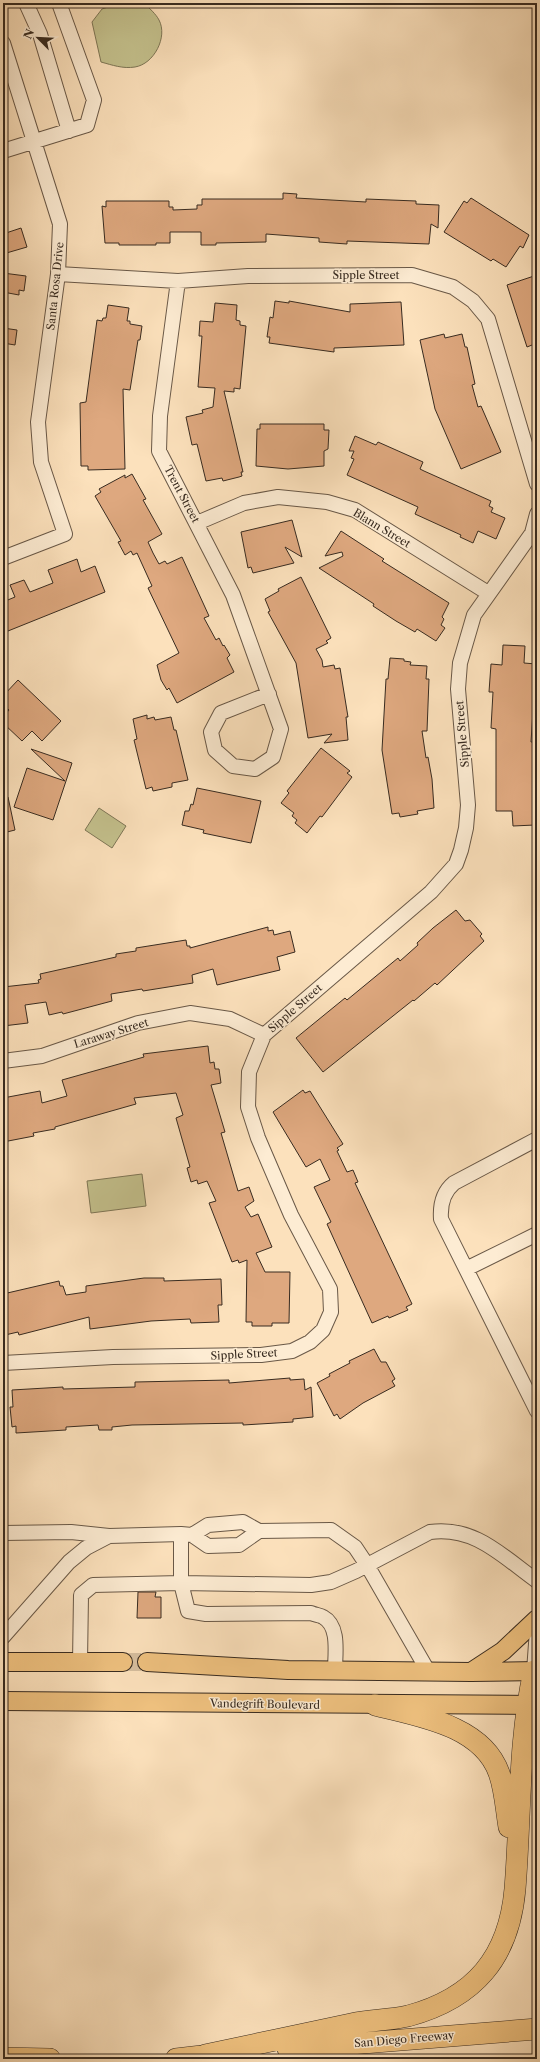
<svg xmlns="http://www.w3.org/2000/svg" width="540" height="2062" viewBox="0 0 540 2062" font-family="'Libre Caslon Text',serif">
	<rect width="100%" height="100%" fill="#fce1bc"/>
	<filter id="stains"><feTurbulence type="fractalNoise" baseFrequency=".005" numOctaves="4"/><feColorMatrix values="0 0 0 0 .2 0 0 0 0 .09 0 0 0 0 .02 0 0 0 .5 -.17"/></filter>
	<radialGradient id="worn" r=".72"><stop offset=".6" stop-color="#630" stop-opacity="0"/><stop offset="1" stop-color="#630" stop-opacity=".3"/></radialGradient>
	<!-- green -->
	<path fill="#c4c18d" stroke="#7e7656" d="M120,3h24c5,5 12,11 15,17 9,17 -5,44 -24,47 -12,2 -23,-2 -34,-5l-9,-40 10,-13z
		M99,808l27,18 -14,22 -27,-18z
		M142,1174l4,32 -55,7 -4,-32z"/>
	<!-- building -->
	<path fill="#dea87f" stroke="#382b20" d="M283,193l14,1 -1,4 70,4v-3l50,2v3l23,1 -1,23 -7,-4 -2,20 -82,-3v3l-28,-2v-4l-53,-4v8l-50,1v2h-15v-13h-31v11h-14v2h-37v-2h-14l-3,-37 4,1v-6h63v6h4v3l24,-1v-4h5v-6h81z
		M471,198l58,37 -6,13 -3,-2 -14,21 -13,-8 -2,2 -47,-29 20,-31 3,2z
		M21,228l6,19 -24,7v-20z
		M3,273l23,3 -2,15 -5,-1v5l-16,-3z
		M537,275v68l-10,4 -20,-62z
		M275,301l14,2v-2l61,11v-8l51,-2 3,43 -70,3v4l-65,-9 1,-6h-3l3,-20 3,1z
		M215,303l22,2 -1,15 4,1v4l6,1 -6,63 -6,-1v4l-10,-1 19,81h-2l1,4 -3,1 -16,4 -1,-3 -16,3 -9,-37 -5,1 -6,-28 17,-4 -1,-3 11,-3 2,-19 -17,-1 4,-51h-3l1,-15 13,1z
		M108,305l21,3 -2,13h3v3l12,2 -2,14h-2l-8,50 -7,-1 2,80 -37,1v-4h-7l-1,-63 6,-1 11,-82 5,1 1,-3h3z
		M3,328l14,2 -2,15 -12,-2z
		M444,334l1,4 17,-4 3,13h2l8,37 -3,1 6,22 3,-1 20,46 -40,17 -26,-60 -15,-69z
		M260,424h64v6h5l-1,19 -4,2v15l-36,3 -32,-3 1,-37h3z
		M355,436l21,9 2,-3 45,20 -3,7 4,2 67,30 -2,5 4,2 -2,4 14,6 -9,21 -18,-8 -5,12 -13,-6 1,-2 -46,-21 3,-7 -71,-32 7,-16 -3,-1 3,-7h-5z
		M132,474l14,25 -3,1 19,34 -14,8 5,11 6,11 6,-3 2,3 15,-7 27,59 -5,2 12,22 3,-2 4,8 1,-1 6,10 -3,3 7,14 -57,31 -8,-15 -2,2 -6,-10 -4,-15 22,-12 -31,-65 4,-2 -15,-33 -4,2 -2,-4 -6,4 -7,-13 3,-1 -26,-45 6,-4 -2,-3 26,-14v3z
		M292,520l10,37 -17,-10 9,16 -41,10 -2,-6 -3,1 -7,-36z
		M341,531l43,28 -2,2 67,42 -7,14 2,2 -3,6 4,3 -9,13 -19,-12 -2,3 -19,-11 -23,-15 1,-2 -55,-36 24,-12 -1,-4 -17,4z
		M77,559l4,13 14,-6 10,26 -102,41v-31l12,-5 -5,-12 14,-5 6,12 23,-9 -5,-13z
		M301,577l30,61 -5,3 2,2 -12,6 6,11 1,7 11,-2 1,4 5,-1 8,49h-2l2,23 -24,3 8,-9 -24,4 -12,-75 -28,-51 2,-1 -5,-12 14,-8 -1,-2z
		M503,645l22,1 -1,17 12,1 -5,78h3v38h3v30h-3l1,15 -22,1 -1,-15h-16v-82l-5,-1 2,-36h-4l2,-28 11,1z
		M390,658l14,1v2l7,1 -1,3 17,1 -1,13h3l-2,52h-5l4,27 2,-1 4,22 2,29 -17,3 1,3 -18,3 -1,-4 -7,1 -10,-64 4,-71h2z
		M18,680l43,41 -19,20 -10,-10 -10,10 -19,-18v-6l6,-7 -6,-6v-8z
		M147,715v4l7,-2 1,3 16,-3 3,13h2l12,50 -16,3v4l-19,4 -1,-4 -6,2 -12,-49 3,-1 -4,-20z
		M321,748l29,23 -3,2 5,4 -30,40 -2,-1 -13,17 -12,-10 2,-3 -5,-4 2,-3 -13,-10 8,-10 -2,-2z
		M31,749l41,14 -19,57 -39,-13 13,-39 38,13z
		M197,788l64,13 -10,42 -48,-10 1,-3 -22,-5 3,-14h4l2,-7 2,1z
		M8,797l7,33 -12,3v-35z
		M456,910l9,11 5,-1 12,14 -2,2 4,5 -47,44 -2,-2 -21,18 -1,-1 -90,72 -27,-34 49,-40 2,2 51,-42 2,3 18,-16 -1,-2 16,-15z
		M268,927v4l5,-1 1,5 16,-4 5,21 -18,5 3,13 -63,15 -4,-16 -21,6 1,8 -50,8 -1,-2 -31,5 1,7 -49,13 -1,-2 -13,3 -3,-13 -21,3 3,18 -25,3v-39l36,-4 -1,-3 3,-1 -1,-5 76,-17v-3l20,-3v-3l50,-8 1,6h3v2z
		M208,1046l2,17 4,-1 1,7h4l2,14 -10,2 14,47 -4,1 17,58 11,-4 5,14 -9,6 6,10 7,-3 14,33 -16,6 9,19h25l-1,51h-17v3h-20v-4h-6l1,-62 -8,3 -1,-3 -6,2 -23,-59 7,-2 -9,-20 -9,3 -1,-4 -6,2 -4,-14 3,-1 -14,-49 7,-3 -7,-22 -42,5 2,6 -81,23v2l-22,4 1,3 -31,6v-44l37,-7 2,12 25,-7 -5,-16 82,-23 -1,-3z
		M303,1090l2,3 5,-2 33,53 -6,4 2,2 -2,1 10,21 6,-2 5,12 -3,1 57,121 -6,3 2,3 -19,8 -1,-2 -16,7 -45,-99 4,-2 -17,-35 16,-7 -10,-21 -14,8 -33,-55z
		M144,1278h20v3l57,-2 1,26h-4l1,17 -28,1 -1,-4 -39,2 -61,8 -1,-12 -70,18 -1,-3 -13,3 -2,-9v-32l56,-13 1,5h3l3,9 20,-3v-6z
		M374,1349l7,13h5l9,17 -3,2 3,5 -32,17 -23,16 -3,-5 -3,2 -17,-33 13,-7 -1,-2 21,-11 -1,-2z
		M290,1378v2l14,-1 1,11 6,-3 2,30 -20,2v3l-50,3v-2l-111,2 -20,2v3h-13l-1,-5 -32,2v3l-50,3v-7l-4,1 -2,-20h3l-1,-17 51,-3v2l72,-2v-5l94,-2v3z
		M138,1592h18l-1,5h6v21h-24z"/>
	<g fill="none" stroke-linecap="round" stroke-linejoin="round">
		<!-- major-tunnel -->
		<path stroke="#d5bd9d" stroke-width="18" stroke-dasharray="18 9" stroke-linecap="butt" d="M123,1662h24"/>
		<defs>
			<path id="minor" d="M26,3l14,31 29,97
				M3,43l57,181 -2,50 -20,148 3,40 24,72 -62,24
				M3,151l84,-26 7,-25 -35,-97
				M58,274l120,7 70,-5 164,-1 41,12 20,14 15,18 49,165
				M178,281l-18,135 -1,35 74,144 48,134 -8,28 -18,12 -22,-3 -18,-16 -4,-18 10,-19 48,-19
				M197,523l47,-20 34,-6 49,5 28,8 133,83
				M3,1061l39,-5 96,-33 52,-10 40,6 34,16
				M537,1139l-83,44c-11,9 -14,22 -13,36l96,192
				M466,1269l71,-35
				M3,1363l110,-6 148,-2 31,-4 18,-9 13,-12 8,-18 -1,-23 -39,-74 -33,-77 -10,-31 1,-35 15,-37 167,-143 25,-28 5,-14 5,-22 2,-23 -10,-116 2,-26 14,-48 58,-82 5,-19
				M3,1533l68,-1 38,4 72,-2 11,1 16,11 31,-1 20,-14
				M181,1534v49l7,28 18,3 105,-1c4,2 9,2 12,4 17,9 12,37 12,53
				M192,1535l16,-10 35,-3 16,9 72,-1 24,17 12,18 61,106
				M3,1637l66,-75 17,-14 23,-12
				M80,1662l1,-67 12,-10 88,-2 130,2 20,-3 25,-11 74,-39c45,-6 72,24 107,49
				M534,1671l3,-41"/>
			<path id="major" d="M3,1662h120
				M147,1662l141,8 183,2 66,-1
				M471,1672l32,-21 34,-32
				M3,1701l534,4"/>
			<path id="highway" d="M375,1705c43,11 107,20 124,68 6,16 7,37 10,54
				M288,2049l249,-20
				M205,2055c49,-10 97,-21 146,-31 19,-4 39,-4 57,-8 67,-18 101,-59 107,-127 6,-73 3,-146 19,-218
				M3,2058l47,1
				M176,2059l43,-5"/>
		</defs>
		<!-- minor casing -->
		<use href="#minor" stroke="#695847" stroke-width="16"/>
		<!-- major casing -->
		<use href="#major" stroke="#382b20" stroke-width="20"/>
		<!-- highway casing -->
		<use href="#highway" stroke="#382b20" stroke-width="22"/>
		<!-- minor -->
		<use href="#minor" stroke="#fdecd3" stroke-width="14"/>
		<!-- major -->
		<use href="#major" stroke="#eec07e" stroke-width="18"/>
		<!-- highway -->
		<use href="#highway" stroke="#eec07e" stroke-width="21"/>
	</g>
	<g text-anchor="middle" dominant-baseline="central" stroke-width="3" stroke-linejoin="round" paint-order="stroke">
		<!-- street labels -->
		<g font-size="11" fill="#382b20" stroke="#fdecd3">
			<text x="366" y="275">Sipple Street</text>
			<text transform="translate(55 286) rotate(-84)">Santa Rosa Drive</text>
			<text transform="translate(182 494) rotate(62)">Trent Street</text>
			<text transform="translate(382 528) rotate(31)">Blann Street</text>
			<text transform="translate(462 734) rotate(-95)">Sipple Street</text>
			<text transform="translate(295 1008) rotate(-41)">Sipple Street</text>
			<text transform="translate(111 1033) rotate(-17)">Laraway Street</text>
			<text transform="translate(244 1354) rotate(-3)">Sipple Street</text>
			<text transform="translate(265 1704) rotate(1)">Vandegrift Boulevard</text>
			<text transform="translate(404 2039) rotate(-5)">San Diego Freeway</text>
		</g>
	</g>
	<!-- margin -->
	<rect width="540" height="2062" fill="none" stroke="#fce1bc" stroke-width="16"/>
	<rect x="4" y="4" width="532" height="2054" fill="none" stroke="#382b20" stroke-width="2"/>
	<rect x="8" y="8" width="524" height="2046" fill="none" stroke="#382b20"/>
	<!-- north arrow -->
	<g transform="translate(38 38) rotate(294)" stroke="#fdecd3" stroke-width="3" paint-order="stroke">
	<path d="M0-3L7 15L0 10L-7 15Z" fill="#382b20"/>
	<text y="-6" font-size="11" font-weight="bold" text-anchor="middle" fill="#382b20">N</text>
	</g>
	<rect width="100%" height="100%" filter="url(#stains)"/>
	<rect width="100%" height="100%" fill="url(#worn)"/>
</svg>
